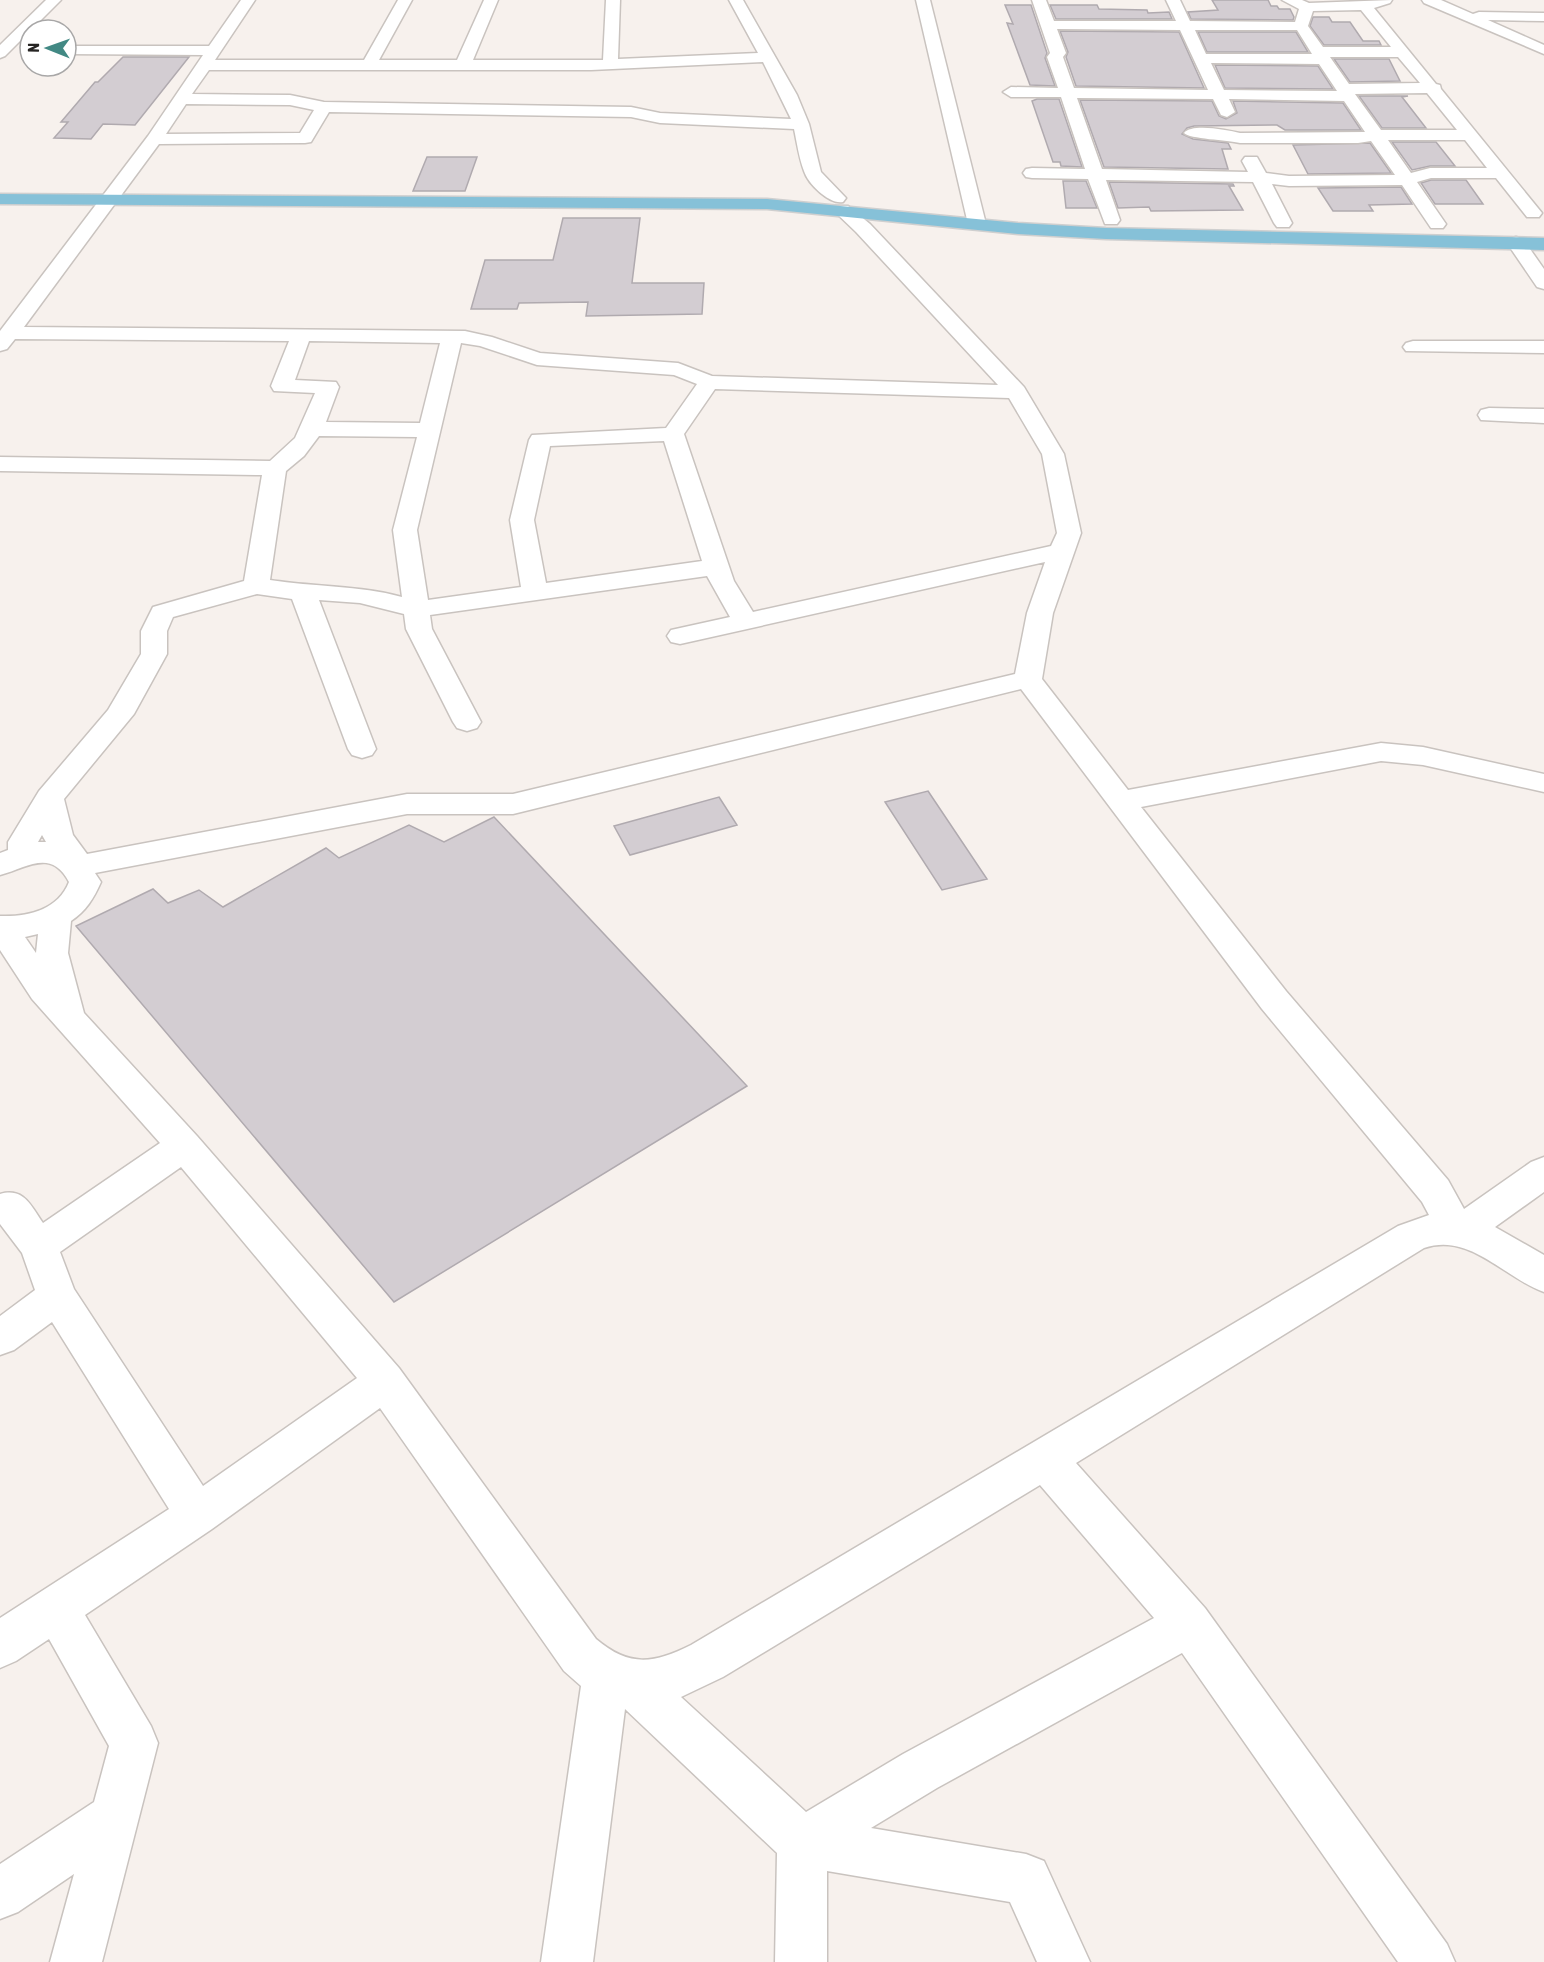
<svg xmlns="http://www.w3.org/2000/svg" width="1544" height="1962" viewBox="0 0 1544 1962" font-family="'Asap Condensed',sans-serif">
	<rect width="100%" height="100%" fill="#f7f1ed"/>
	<!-- building -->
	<path fill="#d3cdd2" stroke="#b0aaaf" stroke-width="1.5" d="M1212,0h56l3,6h6l2,3h11l4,8 -1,3 -102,-1 -3,-7 30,-2z
		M1005,5h26l16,48 -2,5 10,28 -25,-1 -23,-62 6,1z
		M1050,5h47l2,4 48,1 1,3 21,-1 3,7h-116z
		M1313,17h16l3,5h18l13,19h16l2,4h-57l-14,-19z
		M1060,31l119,1 25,56 -128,-2 -10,-29 2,-5z
		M1198,32h98l12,20h-101z
		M123,57h66l-54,68 -32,-1 -12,15 -37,-1 14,-16h-7l34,-40h3z
		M1334,59h55l11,22 -50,1z
		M1215,65l103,1 15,23 -108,-1z
		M1359,96h49l-6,1 24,31h-44z
		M1037,99h22l23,68 -21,-1 -1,-4h-7l-21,-61z
		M1080,100l132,1 7,15 7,3 11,-6 -4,-12 110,2 18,27h-76l-8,-5 -83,1 -7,2 -5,6 11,5 35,4 3,6h-9l6,20 -124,-2z
		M1392,142h44l19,24h-25l-18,4z
		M1370,143l21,30 -83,1 -15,-29z
		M427,157h50l-12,34h-52z
		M1431,180h35l17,24h-48l-14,-21z
		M1063,181h23l11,27h-31z
		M1109,182l124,2 1,2h-5l14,24 -92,1 -2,-4 -31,1z
		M1401,187l11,17 -43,1 4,6h-40l-15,-23z
		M563,218h77l-8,65h72l-2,31 -116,2 2,-14 -69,1 -2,6h-46l14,-49h68z
		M928,791l59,88 -45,11 -57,-88z
		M719,797l18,28 -107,30 -16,-29z
		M494,817l253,269 -353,216 -318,-376 77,-37 15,14 31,-13 24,17 103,-59 13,10 70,-33 35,17z"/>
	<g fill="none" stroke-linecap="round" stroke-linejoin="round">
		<defs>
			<path id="minor" d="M46,0h15l-56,56 -5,2v-13z
				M241,0h14l-40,60h149l34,-60h14l-33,60h78l27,-60h14l-25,60h130l3,-60h14l-2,59 140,-6 -29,-53h14l54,95 12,29 12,48 25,26 -3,4c-13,3 -35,-18 -39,-31 -5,-13 -7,-28 -10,-42l-134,-6 -29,-6 -302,-5 -18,30 -6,1 -146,1 -135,183 441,4 27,6 48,16 138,10 34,13 286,9 -142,-153 -23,-22 3,-4h12l22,18 154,163 40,67 17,79 -28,80 -11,66 86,111 253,-47 42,4 121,27v18l-121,-27 -42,-4 -240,46 145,184 162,189 16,29 67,-47 13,-5v35l-49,35 49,28v37c-40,-14 -74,-60 -120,-44l-348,215 129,145 242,336 8,18h-57l-216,-309 -245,135 -66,40 155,26 18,7 46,101h-53l-27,-60 -183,-31v91h-52l2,-109 -152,-144 -32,253h-52l40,-276 -17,-15 -184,-263 -168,121 -127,86 66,111 7,17 -56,219h-52l24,-88 -56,38 -18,7v-55l94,-62 15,-56 -60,-107 -33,22 -16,7v-50l169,-109 -117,-187 -38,28 -14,5v-39l35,-26 -13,-37 -22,-29v-30c24,-7 31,12 43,29l117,-80 -128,-144 -32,-49v-34c28,1 58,-6 69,-34 -18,-34 -42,-14 -69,-7v-22l8,-3v-8l31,-51 69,-81 33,-56v-23l12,-24 91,-26 18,-106 -262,-4v-14l270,4 25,-23 20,-45 -41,-2 -3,-5 18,-45 -274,-2 -8,10 -7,2v-20l148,-195 55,-81 -137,-1v-8h143zM763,62l28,57 -131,-6 -29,-6 -307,-5 -34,-7 -98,-1 17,-24h382zM186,104l104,1 24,5 -14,23 -134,1zM309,341l131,2 -20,80 -94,-1 13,-35 -3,-5 -41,-2zM461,343l19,3 57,19 137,10 23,9 -31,44 -134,7 -3,5 -19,80 11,67 -93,13 -11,-70zM715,389l294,9 33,56 15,79 -6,13 -298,66 -19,-31 -50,-147zM319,436l98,1 -24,93 9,67c-44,-12 -88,-10 -132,-17l16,-109 18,-15zM664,441l38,120 -156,22 -12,-63 16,-74zM1045,562l-18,51 -12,61 -502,120h-106l-320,60 -14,-19 -9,-36 70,-85 33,-60v-23l6,-14 84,-23 35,5 56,150 4,6 10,3 10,-3 4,-6 -57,-149 41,3 44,11 2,15 47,93 4,6 10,3 10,-3 4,-6 -49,-93 -2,-14 277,-39 23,41 -59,13 -4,6 4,6 9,2zM1021,689l241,320 160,193 7,13 -31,11 -707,419c-38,19 -62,22 -95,-6l-197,-271 -202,-232 -113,-123 -16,-60 3,-32c15,-10 23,-23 30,-39l-6,-9 312,-59h106zM42,835l4,7h-8zM38,934l-2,19 -11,-16zM181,1167l176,211 -154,108 -129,-197 -14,-37zM1040,1485l114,133 -251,136 -97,58 -125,-115 42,-20z
				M916,0h14l56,224 -3,4h-12l-3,-4z
				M1032,0h14l8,21h122l-10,-21h14l10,21 105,1 4,-13 -17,-9h20l7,3 83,-3 -2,3 -16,5 62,76 4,1 1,4 101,124 -3,4h-12l-31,-39h-65l-14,4 29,42 -3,4h-12l-29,-43 -113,1 -17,-2 20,39 -3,4h-12l-3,-4 -21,-41 -147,-2 14,40 -3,4h-12l-17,-45 -56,-1 -6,-1 -3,-4 3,-4 6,-1 53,1 -24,-72h-50l-8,-5 8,-5 47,1 -11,-31 3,-4zM1361,10l30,37h-68l-15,-21 5,-15zM1057,29l123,1 28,60 -134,-2 -11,-31 3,-4zM1195,30h102l15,24h-106zM1330,57h68l22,26 -71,1zM1211,63l108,1 18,27 -113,-1zM1427,93l30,37h-76l-26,-36zM1077,98l136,1 8,16 6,2 8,-5 -6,-13 115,2 21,31 -125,1c-13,-3 -48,-10 -56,0 5,6 44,7 56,10h118l13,-2 24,34 -106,1 -23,-3 -9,-16h-12l-3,4 6,11 -146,-3zM1388,140h77l22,28h-57l-19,5z
				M1422,0h19l32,14 6,-2 65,1v8l-56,-1 56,25v9l-120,-51z
				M1516,237l7,2 21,30v20l-7,-2 -30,-44 2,-4z
				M1413,341h131v12l-138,-2 -3,-4 3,-4z
				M1489,408l55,1v14l-63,-3 -3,-5 3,-5z"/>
			<path id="major" d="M0,194l767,5 251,24 88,5 438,10v12l-438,-11 -88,-5 -251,-25 -767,-5z"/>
		</defs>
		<!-- minor casing -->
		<use href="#minor" stroke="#c9c3bf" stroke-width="3"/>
		<!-- major casing -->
		<use href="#major" stroke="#cfcfcf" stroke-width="3"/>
		<!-- minor -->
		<use href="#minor" fill="#fff" fill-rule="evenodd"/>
		<!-- major -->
		<use href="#major" fill="#86c1d8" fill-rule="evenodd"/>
	</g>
	<!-- north arrow -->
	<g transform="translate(48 48) rotate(271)"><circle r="28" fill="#ffffff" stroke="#a8a7a7" stroke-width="1.5"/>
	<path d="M0-4.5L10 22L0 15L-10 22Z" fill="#428984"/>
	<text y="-9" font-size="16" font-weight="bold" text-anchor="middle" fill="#262423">N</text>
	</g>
</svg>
